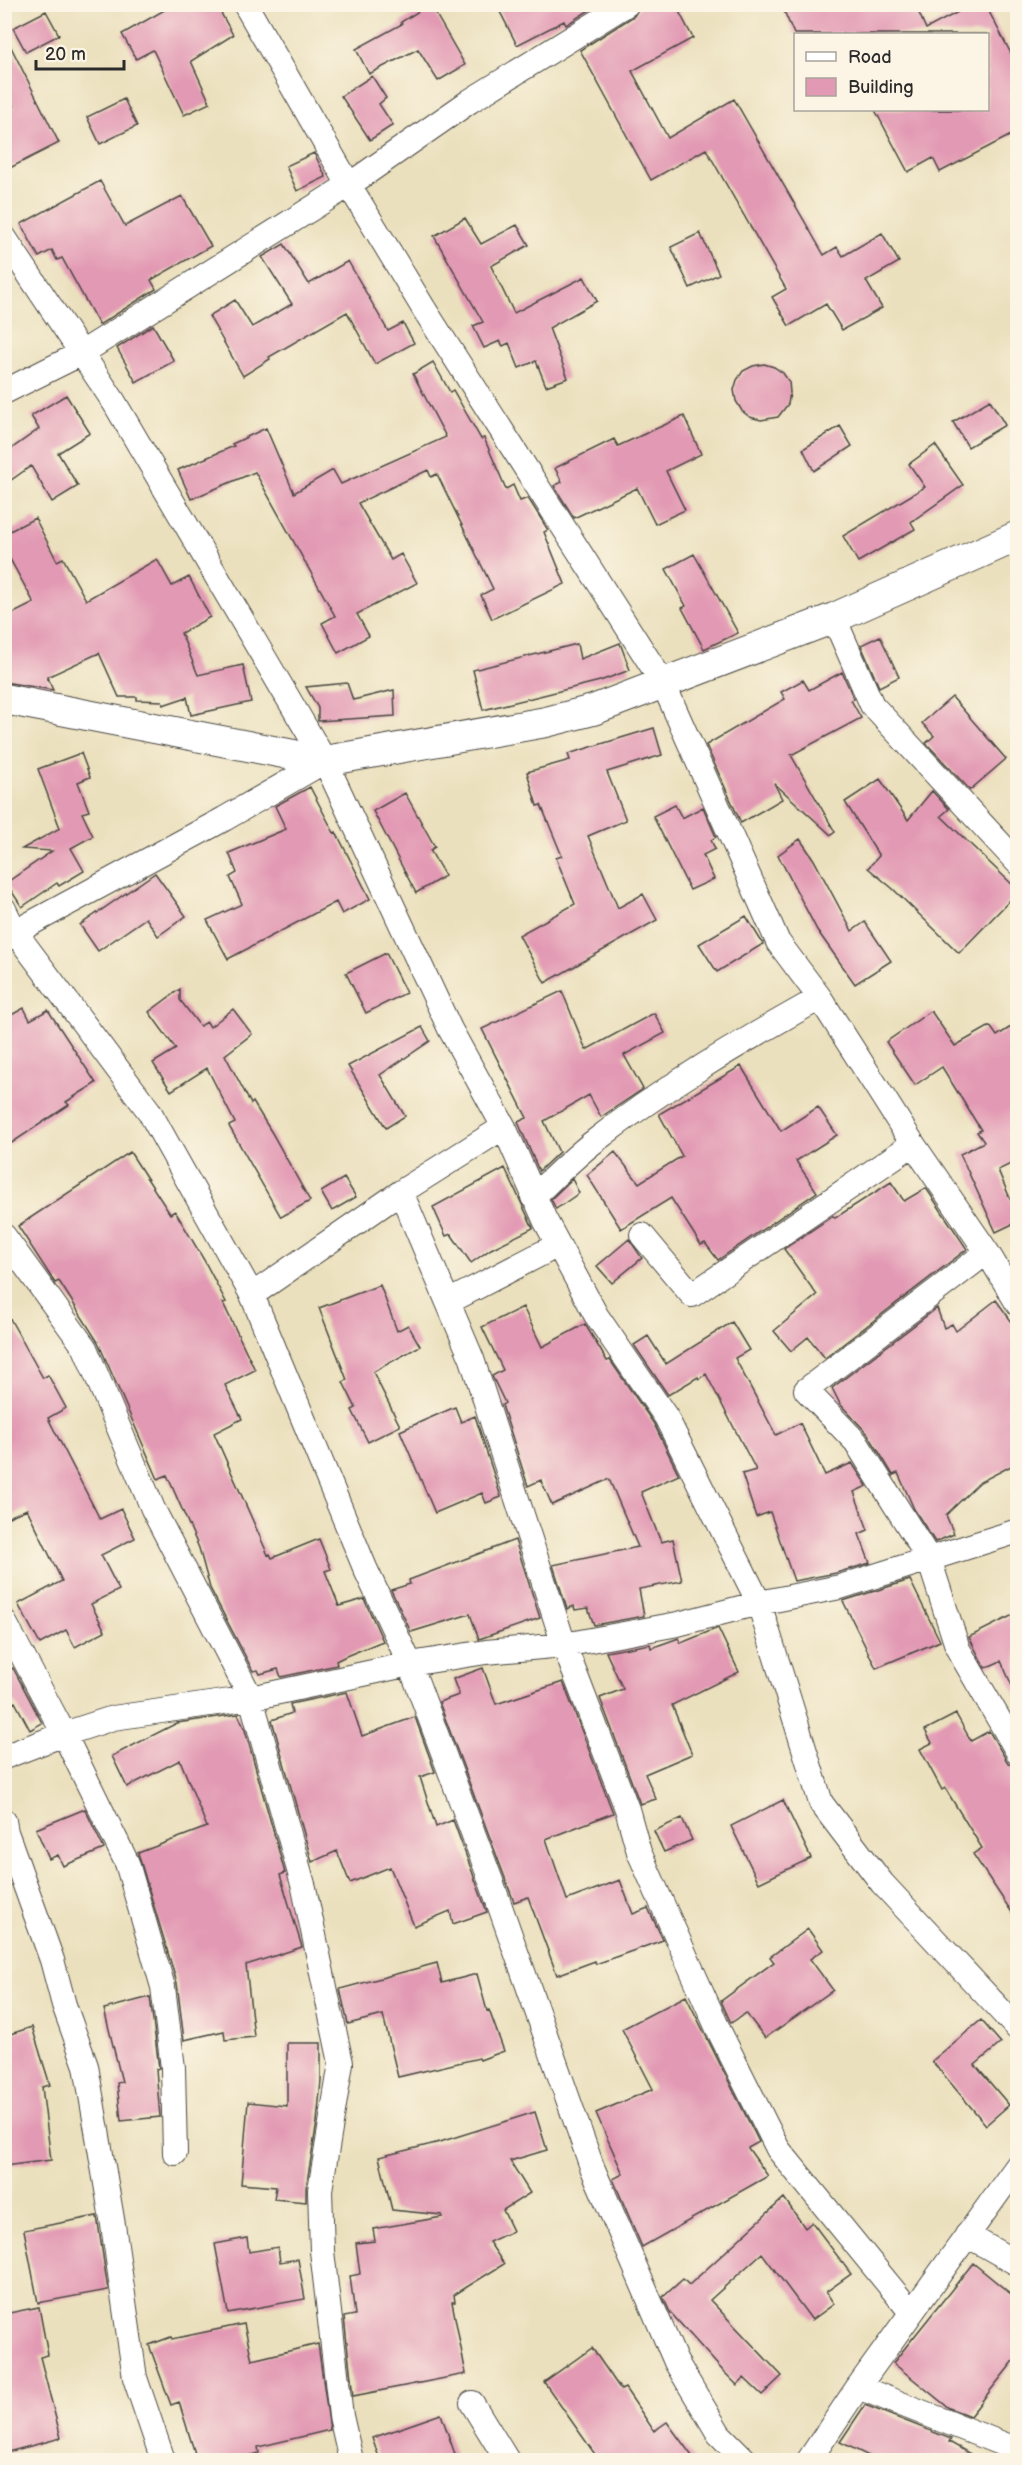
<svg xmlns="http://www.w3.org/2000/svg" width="1022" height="2465" viewBox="0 0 1022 2465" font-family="'Balsamiq Sans',sans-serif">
	<rect width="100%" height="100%" fill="#fcf5e5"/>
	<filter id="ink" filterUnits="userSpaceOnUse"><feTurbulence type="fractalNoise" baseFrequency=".0167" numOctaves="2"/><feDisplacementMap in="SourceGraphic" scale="12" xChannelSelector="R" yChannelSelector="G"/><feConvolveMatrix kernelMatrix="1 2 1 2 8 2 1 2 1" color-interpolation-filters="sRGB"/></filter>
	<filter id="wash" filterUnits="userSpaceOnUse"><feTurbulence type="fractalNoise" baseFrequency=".008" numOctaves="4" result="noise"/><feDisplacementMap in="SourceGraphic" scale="24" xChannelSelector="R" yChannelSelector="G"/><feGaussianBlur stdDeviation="1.35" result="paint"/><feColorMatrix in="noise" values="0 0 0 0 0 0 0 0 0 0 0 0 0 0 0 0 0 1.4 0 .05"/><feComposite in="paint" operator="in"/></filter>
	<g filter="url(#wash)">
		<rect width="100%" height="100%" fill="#ebe0bd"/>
		<g id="blocks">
			<!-- building -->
			<path fill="#e299b3" d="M175,4h41l17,31 -42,26 19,42 -26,12 -31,-65 -17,9 -14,-25z
				M430,4l35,61 -27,16 -20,-32 -49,25 -13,-25 46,-25 -1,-2z
				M496,4h103l-33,21 -2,-4 -47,24z
				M641,4h34l18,34 -61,33 36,67 66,-39 90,156 13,-8 6,9 39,-23 17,29 -33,19 16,27 -40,22 -16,-26 -37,22 -17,-29 14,-8 -80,-140 -55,31 -71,-130 54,-34z
				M781,4h134l11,25 47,-25h12l32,61v67l-77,40 -7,-14 -25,14 -33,-62h112v-76h-193z
				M46,11l13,24 -33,17 -13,-24z
				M4,33l55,110 -55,28v-59l10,-5 -10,-18z
				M372,76l14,22 -7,6 14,21 -23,15 -29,-44z
				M124,99l13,27 -37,18 -13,-27z
				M314,153l12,24 -29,14 -11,-25z
				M100,181l25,45 57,-30 29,50 -60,34 5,9 -57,36 -37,-67 -5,2 -5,-10 -13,7 -18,-33z
				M465,218l16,26 36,-19 12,20 -38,21 23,47 70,-36 13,24 -48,27 19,50 -22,8 -10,-25 -17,7 -10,-25 -6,3 -3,-5 -16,7 -11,-22 10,-4 -49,-86z
				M700,233l19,41 -29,14 -19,-41z
				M284,244l25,40 39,-23 40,70 15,-8 11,20 -39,21 -28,-52 -78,45 1,2 -27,17 -34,-60 26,-16 17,27 40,-23 -30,-47z
				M153,325l21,36 -38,21 -19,-34z
				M433,362l17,30 3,-2 28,49 3,-1 22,51 7,-4 7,16 8,-3 20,32 -4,2 21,52 -73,35 -11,-24 12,-6 -56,-115 -6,3 -3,-7 -70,33 33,57 10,-6 16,29 -60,31 12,22 -31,17 -16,-30 13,-7 -80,-144 -64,27 -13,-29 56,-24 -2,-2 34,-16 28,65 39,-23 8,14 105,-47 -33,-63z
				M764,364l10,3 9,6 6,9 1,11 -2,11 -10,13 -17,3 -11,-3 -8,-6 -6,-10 -2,-11 3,-10 6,-9 10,-5z
				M66,395l24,38 -32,20 20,33 -26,16 -21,-36 -27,19v-31l35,-25 -8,-13z
				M990,400l15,25 -37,22 -15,-25z
				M684,416l17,38 -35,17 19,39 -30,14 -18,-36 -63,30 -20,-32 8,-4 -7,-14 59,-29 4,7z
				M840,426l12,20 -38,25 -11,-22z
				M935,445l28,40 -52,37 4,7 -57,33 -15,-26 82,-49 -16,-23z
				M35,518l22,43 6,-3 23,42 71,-41 15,27 17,-9 21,40 -29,16 17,42 45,-10 8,37 -60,13 -4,-18 -24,8 -1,-4 -25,-1v-3h-18l-20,-44 -52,24 6,13 -49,-8v-64l30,-15 -30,-55v-14z
				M694,554l44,79 -34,16 -22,-41 4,-2 -20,-37z
				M880,636l19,41 -20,10 -18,-42z
				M620,643l10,27 -30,11 -117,29 -10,-40 104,-26 3,15z
				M842,672l12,27 -3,1 10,18 -70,37 44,77 -4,3 -57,-52 8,16 -41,24 -35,-78 79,-46 -4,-7 22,-12 6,10z
				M347,683l6,17 41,-10 1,26 -77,5v-13l-12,-21z
				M952,697l54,62 -36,31 -44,-47 8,-7 -12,-13z
				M654,728l8,27 -55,17 19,48 -38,16 30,72 25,-14 14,26 -112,63 -26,-48 56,-31 -19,-46 6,-2 -21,-51 -4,1 -10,-34 43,-12 -2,-6z
				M81,753l9,24 -12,5 11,29 -7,2 11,23 -22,12 13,23 -25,15 -2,-3 -35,24 -16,-24 46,-32 -30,-2 38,-21 -22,-59z
				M880,779l28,41 24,-29 17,18 -8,7 76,73v4l-58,60 -67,-65 -24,-20 11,-12 -34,-54z
				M310,787l24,46 2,-1 34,67 -28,15 -6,-12 -108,57 -21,-39 35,-16 -12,-27 7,-4 -8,-20 57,-24 -11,-23z
				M405,793l30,54 -5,3 15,26 -29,17 -43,-82z
				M675,805l7,13 21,-11 13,30 -5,3 4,9 -12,6 11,24 -24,11 -37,-74z
				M800,839l14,21 38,71 13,-9 26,39 -36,23 -38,-54 -39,-75z
				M155,873l31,43 -28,20 -12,-18 -48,33 -18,-26z
				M746,916l17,28 -46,28 -18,-28z
				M386,953l20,40 -40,20 -20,-40z
				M180,989v11l20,26 7,-4 3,5 23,-18 19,25 -27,21 26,49 2,-2 19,31 38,68 -29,16 -52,-91 6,-3 -28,-55 -36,23 -18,-28 23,-14 -27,-37z
				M562,991l24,59 68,-37 11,20 -41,22 19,34 -42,28 -12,-22 -45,26 15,31 -20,19 -21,-49 9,-4 -45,-89z
				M24,1008l6,12 18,-10 48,73 -30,19 3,3 -65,43v-129z
				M931,1011l24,35 35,-20 7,10 20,-13v138l-19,9 19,45v7l-21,10 -36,-78 24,-12 -7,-10 4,-2 -39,-63 -27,18 -29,-43z
				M422,1027l8,14 -50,34 25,41 -19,12 -38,-62z
				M741,1066l40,65 37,-24 19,28 -41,26 21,31 -99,68 -13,-17 -4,2 -30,-47 -50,31 -34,-54 28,-23 24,31 43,-27 -23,-42z
				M130,1152l40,62 5,-3 29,49 22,42 -3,1 32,67 -30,15 17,34 -28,14 54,122 2,-1 2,4 47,-19 12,30 -6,2 14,35 25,-7 19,42 -37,15 -10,5 1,4 -56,12 -3,-8 -18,5 -2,-4 -5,1 -43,-83 -11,-40 -32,-73 -9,4 -60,-137 -39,-61 -4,2 -37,-57z
				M505,1168l28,60 -42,21 -20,14 -20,-29 -5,2 -13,-29z
				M344,1178l12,19 -24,14 -11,-19z
				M572,1179l7,14 -23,16 -5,-10z
				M891,1182l13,19 22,-13 41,61 -142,109 -17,-21 -17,14 -17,-20 43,-36 -33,-46 49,-33 2,2z
				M629,1239l13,19 -30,25 -15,-17z
				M380,1285l17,46 11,-6 12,21 -47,26 27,54 -32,16 -16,-32 4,-2 -13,-26 4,-2 -28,-72z
				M996,1300l21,29v134l-37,19 -34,33 8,19 -19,8 -21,-33 -16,-36 -5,2 -25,-41 -28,-30 -8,-16 105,-80 7,20 8,-4 4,7z
				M523,1307l19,40 43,-23 22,37 3,-1 44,64 25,51 -38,17 20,50 12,-3 9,42 -43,8 5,27 -50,9 -6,-17 -13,2 -1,-4 -7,3 -14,-44 85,-18 -29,-68 -57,26 -11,-25 -13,6 -26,-81 3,-2 -13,-27 11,-6 -21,-43z
				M4,1308l39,70 5,-3 18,33 -18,10 52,101 21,-10 14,29 -34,17 18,35 -28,14 14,27 -30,16 -9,-17 -26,14 -22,-40 44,-23 -35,-72 -23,10z
				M732,1322l17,28 -14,8 41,77 24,-12 25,52 27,-12 15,23 -13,6 14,38 -9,4 11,29 -34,10 -42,8 -24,-69 -14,5 -14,-43 14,-4 -50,-96 -7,5 -1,-2 -30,18 -34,-50 14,-9 18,28z
				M455,1407l6,15 14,-6 26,81 -15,6 -4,-10 -47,20 -35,-82z
				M515,1540l25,78 -61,21 -9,-25 -59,18 -20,-42 19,-6 -1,-4z
				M910,1580l30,61 -64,27 -33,-67z
				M1017,1613v84l-16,-36 -16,7 -16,-31z
				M718,1628l21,44 -67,33 20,49 -47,20 11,25 -16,5 -40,-106 23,-9 -17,-37 44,-8 1,4 28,-10 2,5z
				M13,1668l29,55 -12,7 -15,-28 -11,6v-35z
				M483,1668l13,36 67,-22 50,131 -67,26 21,61 53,-20 13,34 15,-6 15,32 -67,24 -1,-3 -38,14 -29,-78 -14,5 -75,-200 20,-7 -6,-16z
				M347,1692l15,44 53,-19 20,55 -15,5 16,50 17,-7 34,92 -34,12 -3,-13 -36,15 -24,-59 -40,16 -13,-32 -25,11 -40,-142 20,-7 -2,-9z
				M238,1714l7,16 40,143 -5,2 22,72 -56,18 8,72 -29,3 -1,-9 -40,9 -7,-57 -39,-130 69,-26 -27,-67 -53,27 -15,-31 65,-33z
				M956,1714l15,27 18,-10 19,32 9,3v154l-44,-66 9,-6 -37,-60 -3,2 -22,-41 12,-6 -7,-13z
				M783,1800l28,58 -52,25 -28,-57z
				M85,1809l19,40 -41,17 -5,-11 -9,4 -13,-30z
				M682,1818l10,22 -28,12 -10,-21z
				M808,1929l15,21 -13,9 23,31 -68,48 -19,-25 -15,10 -10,-22 53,-39 -4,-5z
				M437,1963l5,20 35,-9 10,37 2,-1 15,41 -24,9 -1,-2 -81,19 -15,-62 -35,9 -8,-35z
				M686,1996l73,146 -11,6 20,28 -126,71 -29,-68 10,-5 -27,-61 57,-24 -31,-60z
				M150,1997l9,71 -3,1 4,48 -39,4 -4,-38 5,-1 -18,-73z
				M981,2020l20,23 -26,22 34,40 -23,20 -54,-64z
				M32,2027l18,58 -8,2 9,73 -47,6v-130z
				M287,2043h34v38l-4,41 -11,66v14l-32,-3 2,-12 -35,-3 7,-82 39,4z
				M535,2112l12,38 -37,11 20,32 -27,17 10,21 -24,11 15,22 -50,31 1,7h-3l14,72 -113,22 -9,-79 11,-2 -5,-39 10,-2 -4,-31 19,-2 -2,-12 69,-12v-2l-50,-5 -13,-53 61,-15z
				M784,2198l21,30 7,-6 39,52 -25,18 8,12 -22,16 -50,-67 -52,47 72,76 -20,19 -18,-17 -7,7 -14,-14 -53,-59 -7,-15 20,-18 6,6z
				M97,2216l11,74 -70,13 -14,-73z
				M247,2238l2,14 29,-5 2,15 18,-3 7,40 -77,14 -13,-69z
				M973,2263l44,36v58l-47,59 -21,-8 -56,-45z
				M39,2307l9,48 -8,2 21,81 -57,15v-139z
				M244,2324l8,36 66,-16 12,86 -72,17 1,6 -27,7h-35l-18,-58 -8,3 -22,-60 22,-8 1,2z
				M592,2348l29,42 4,-2 29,43 13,-9 28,38h-96l-55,-78z
				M865,2405l86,34 -2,3 32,18h-104l-37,-18z
				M441,2414l16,46h-77l-8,-22z"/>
		</g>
	</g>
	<g filter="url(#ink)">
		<use href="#blocks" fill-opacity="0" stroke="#484641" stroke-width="1.5"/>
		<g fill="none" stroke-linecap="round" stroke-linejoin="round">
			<defs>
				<path id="minor" d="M245,4l104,181 75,124 239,374 115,259 42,56 93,146 74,108 31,52
					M4,237l110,165 211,359 125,268 54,98 41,93 51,95 70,102 93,186 62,200 61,80 136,146
					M4,392l76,-38 269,-169 121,-84 157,-97
					M834,618l38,87 146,158
					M4,909l11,23 134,179 103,184 113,273 45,96 81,217 101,286 84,195 43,72 26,26
					M4,940l11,-8 209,-113 101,-58
					M401,1192l71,167 92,286 63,164 12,43 80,179 59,118 133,163
					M533,1197c19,-18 38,-37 58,-53 71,-56 150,-102 229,-146
					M642,1235l50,60 221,-151
					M4,1236l81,112 68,161 98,189 53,190 37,175 -21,127 2,61 19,165 10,44
					M987,1252l-181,138 50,52 73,117 29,90 60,103
					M252,1295l149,-103 103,-65
					M448,1302l110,-57
					M4,1621l60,113 63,129 36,124 10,81 2,85
					M4,1757l60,-23 49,-16 138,-20 159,-34 76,-12 78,-7 114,-21 81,-21 81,-16 178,-56
					M4,1821l2,11 46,128 12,45 22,61 27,159 22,153 28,82
					M967,2235l51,29
					M858,2387l160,63
					M472,2403l35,57
					M809,2460l49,-73 160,-222"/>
				<path id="tertiary" d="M4,699l321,62 221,-39 47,-12 241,-92 184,-82"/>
			</defs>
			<!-- minor casing -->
			<use href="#minor" stroke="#484641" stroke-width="26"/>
			<!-- tertiary casing -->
			<use href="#tertiary" stroke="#484641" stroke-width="32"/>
			<!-- minor -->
			<use href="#minor" stroke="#fff" stroke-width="24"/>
			<!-- tertiary -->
			<use href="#tertiary" stroke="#fff" stroke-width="30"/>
		</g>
	</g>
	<!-- margin -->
	<rect width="1022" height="2465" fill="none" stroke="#fcf5e5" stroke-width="24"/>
	<!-- legend -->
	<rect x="794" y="33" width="195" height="78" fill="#fcf5e5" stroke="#a8a49b" stroke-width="1.5"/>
	<rect x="806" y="52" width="30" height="9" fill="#ffffff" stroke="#a8a49b" stroke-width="1.5"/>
	<text x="848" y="63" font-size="18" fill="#2b2b2b">Road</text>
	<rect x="806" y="78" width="30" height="18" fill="#e299b3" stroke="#a8a49b" stroke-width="1.5"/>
	<text x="848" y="93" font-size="18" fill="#2b2b2b">Building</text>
	<!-- scale -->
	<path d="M36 60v9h88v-9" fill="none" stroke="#2b2b2b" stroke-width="3"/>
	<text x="45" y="60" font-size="18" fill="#2b2b2b" stroke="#fcf5e5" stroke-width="4.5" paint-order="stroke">20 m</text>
</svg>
